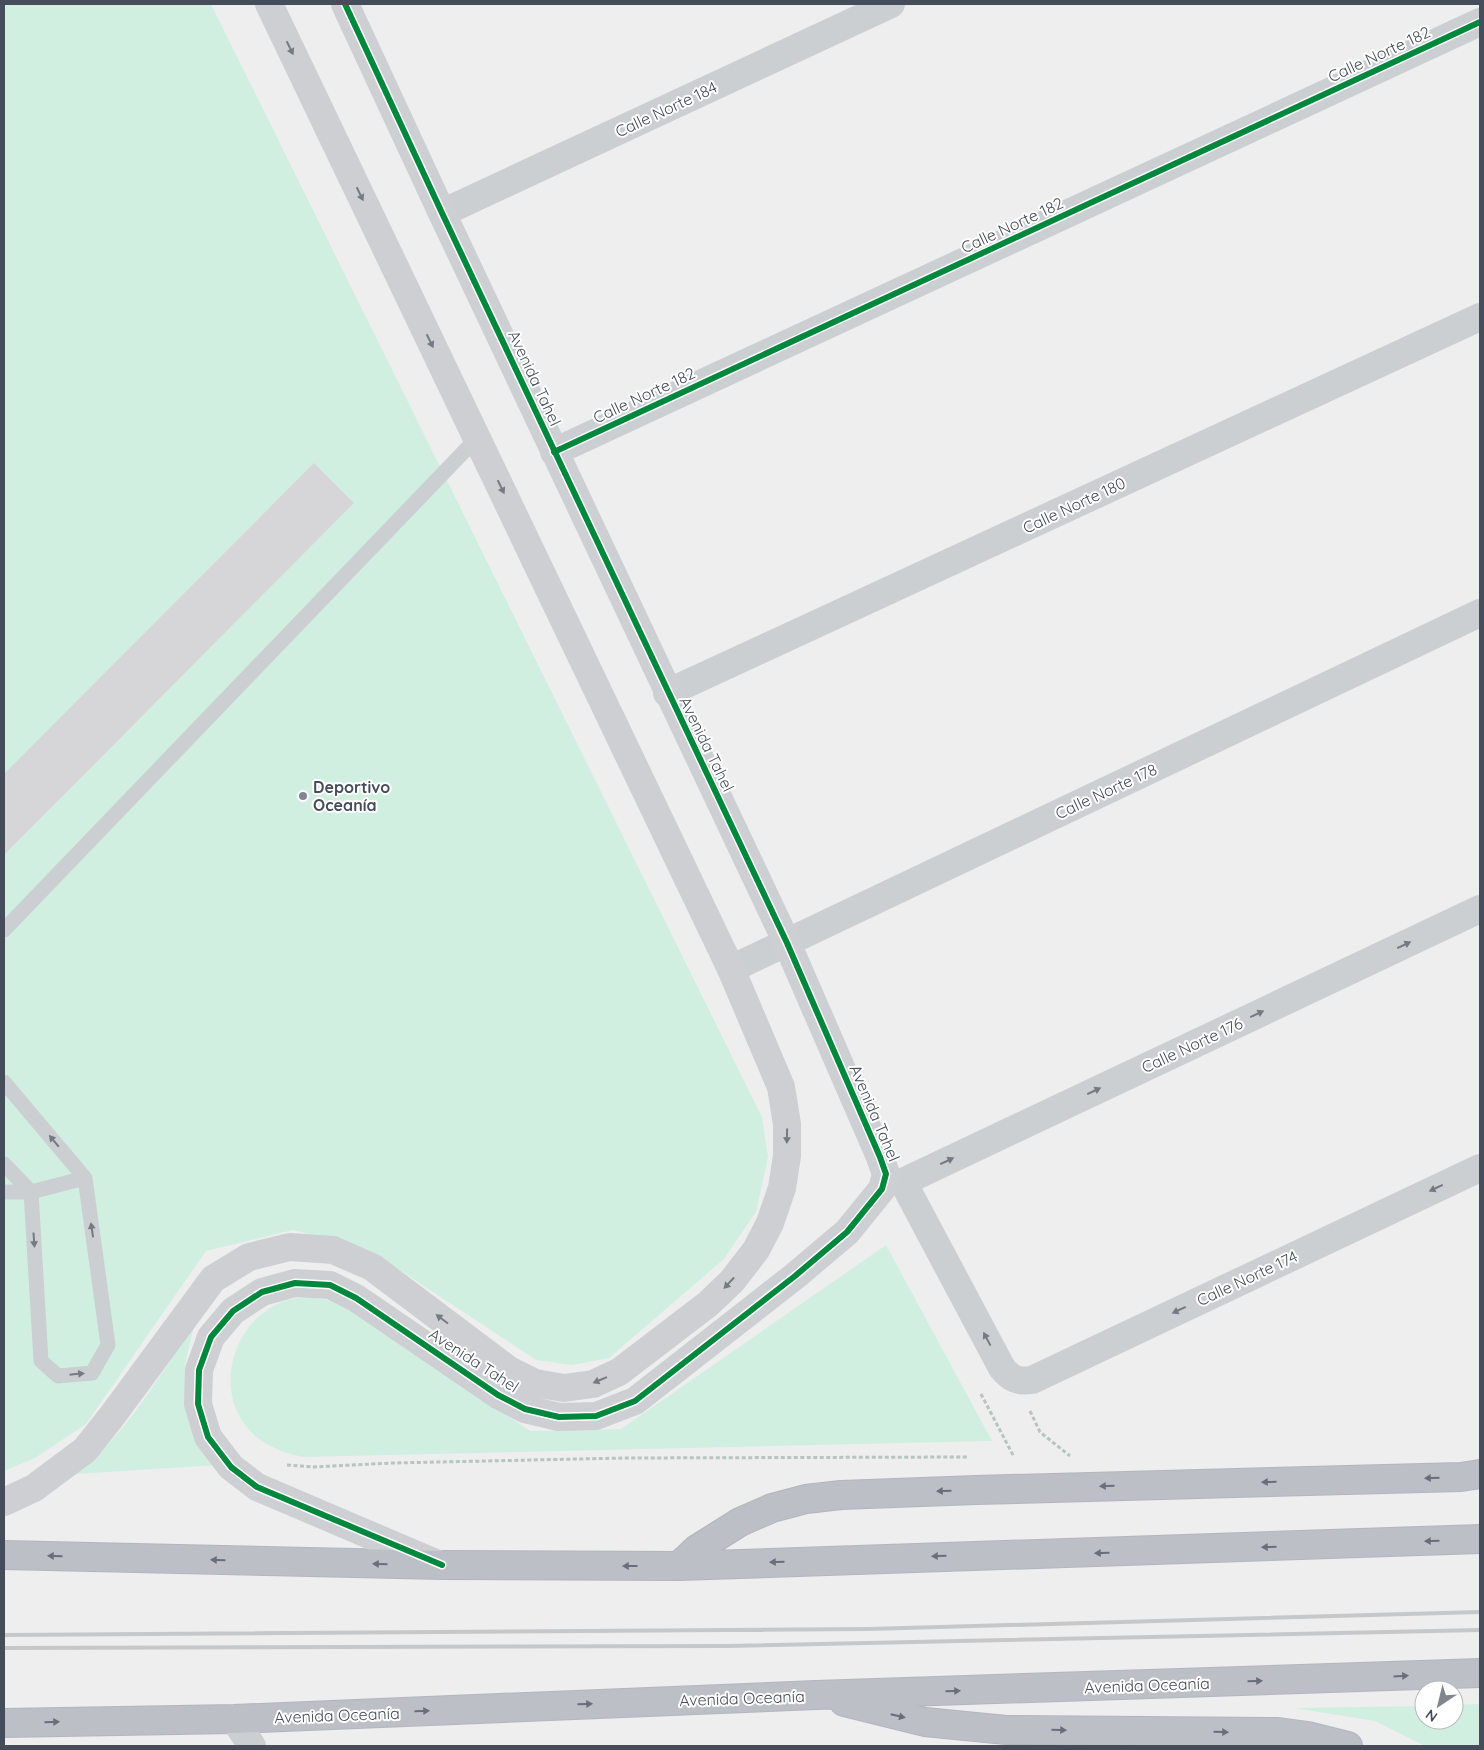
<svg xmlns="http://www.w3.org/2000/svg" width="1484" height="1750" viewBox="0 0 1484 1750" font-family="Quicksand,sans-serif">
	<rect width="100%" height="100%" fill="#efeeee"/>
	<!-- green -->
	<path fill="#d1efe1" d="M4,4h207l551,1113 6,40 -12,55 -32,47 -115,99 -37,7 -36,-5 -167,-110 -76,-20 -87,21 -120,173 -51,34 -31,13z
		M886,1245l106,196 -689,16c-17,-4 -31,-8 -45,-19 -51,-40 -26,-125 34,-139 18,-4 35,1 52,5l186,127 91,-2z
		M194,1326l-9,39 3,42 30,58 -142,9c50,-39 82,-97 118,-148z
		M1480,1704v42h-55l-50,-25 -82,-13 131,-2v14h30v-15z"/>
	<!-- building -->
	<path fill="#d6d6d9" d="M314,463l40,40 -350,352v-81z"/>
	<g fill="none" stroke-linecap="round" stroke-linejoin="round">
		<defs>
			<path id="highway" d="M4,1555l438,10 237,1 801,-27
				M679,1566l18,-17 43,-27 32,-14 34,-9 35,-4 135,-5 485,-13 19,-3
				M844,1702l81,20 81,8 272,2 30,4 40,10
				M4,1723l230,-4 582,-24 664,-22"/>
		</defs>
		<!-- highway casing -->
		<use href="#highway" stroke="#b2b6be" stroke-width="30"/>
		<!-- path -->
		<path stroke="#b7c4c2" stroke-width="3" stroke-dasharray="4 2.5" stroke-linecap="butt" d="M981,1394l33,63
			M1030,1411l10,21 30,24
			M287,1465l26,2 79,-4 233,-5 343,-1"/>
		<!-- lane -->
		<path stroke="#cccfd2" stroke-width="15" d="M4,930l473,-492
			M4,1082l81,96 23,167 -16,28 -34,3 -17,-15 -10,-169 -27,-28
			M4,1192h27l54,-14"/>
		<!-- street -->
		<path stroke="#cccfd2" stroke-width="28" d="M442,213l449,-209
			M554,452l926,-430
			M667,693l813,-376
			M731,969l749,-356
			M903,1182l99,186c9,11 16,14 30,12l448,-212
			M903,1182l577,-273
			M234,1719l18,27"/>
		<!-- secondary -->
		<path stroke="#cdcfd3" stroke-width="28" d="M345,4l97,209 345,730 93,214 6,17 -4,15 -35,43 -52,44 -160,125 -39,15 -37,1 -34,-8 -27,-14 -142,-97 -26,-13 -35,-2 -33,9 -29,19 -22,26 -12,33 -1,34 10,33 23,30 26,20 183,78
			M4,1502l30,-14 51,-38 27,-34 101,-137 36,-22 41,-10 43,3 39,17 137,103 26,13 29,5 29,-4 26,-12 89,-68 24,-23 24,-31 14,-27 12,-35 5,-32v-32l-6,-37 -50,-118 -462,-965"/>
		<!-- highway -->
		<use href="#highway" stroke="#bcbfc6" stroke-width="28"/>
		<!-- rail -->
		<path stroke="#c5c7c9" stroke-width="4" d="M4,1635l865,-6 611,-17
			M4,1648l723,-2 753,-16"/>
		<defs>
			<path id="cycleway" d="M345,4l97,209 345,730 93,214 6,17 -4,15 -35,43 -52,44 -160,125 -39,15 -37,1 -34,-8 -27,-14 -142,-97 -26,-13 -35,-2 -33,9 -29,19 -22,26 -12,33 -1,34 10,33 23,30 26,20 185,78
				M554,452l926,-430"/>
		</defs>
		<!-- cycleway casing -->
		<use href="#cycleway" stroke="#fff" stroke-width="9"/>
		<!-- cycleway -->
		<use href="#cycleway" stroke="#00873e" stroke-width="6"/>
	</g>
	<!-- one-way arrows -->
	<defs><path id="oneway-solid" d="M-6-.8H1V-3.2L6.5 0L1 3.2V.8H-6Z" transform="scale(1.25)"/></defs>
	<g fill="#757a84">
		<use href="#oneway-solid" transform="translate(290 48) rotate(64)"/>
		<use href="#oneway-solid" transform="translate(360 194) rotate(64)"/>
		<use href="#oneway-solid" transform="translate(430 341) rotate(64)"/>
		<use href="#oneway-solid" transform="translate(501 487) rotate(64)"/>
		<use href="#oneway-solid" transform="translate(787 1136) rotate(91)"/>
		<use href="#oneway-solid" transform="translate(729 1283) rotate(133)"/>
		<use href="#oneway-solid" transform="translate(442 1319) rotate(-143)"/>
		<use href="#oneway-solid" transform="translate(600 1380) rotate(157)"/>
	</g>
	<g fill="#747a84">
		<use href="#oneway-solid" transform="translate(1404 945) rotate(-25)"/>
		<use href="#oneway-solid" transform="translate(1257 1014) rotate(-25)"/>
		<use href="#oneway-solid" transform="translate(1094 1091) rotate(-25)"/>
		<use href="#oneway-solid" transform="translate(54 1141) rotate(-130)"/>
		<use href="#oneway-solid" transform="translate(947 1161) rotate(-25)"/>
		<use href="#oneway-solid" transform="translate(1436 1188) rotate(155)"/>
		<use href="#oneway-solid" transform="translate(92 1230) rotate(-98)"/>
		<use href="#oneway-solid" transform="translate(34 1240) rotate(86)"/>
		<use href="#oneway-solid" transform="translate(1179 1310) rotate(155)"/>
		<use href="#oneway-solid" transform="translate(987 1339) rotate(-118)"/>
		<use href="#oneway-solid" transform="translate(77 1374) rotate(-6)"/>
	</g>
	<g fill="#696f7a">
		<use href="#oneway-solid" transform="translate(1432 1478) rotate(178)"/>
		<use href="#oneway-solid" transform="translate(1269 1482) rotate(178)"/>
		<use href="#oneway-solid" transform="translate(1107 1486) rotate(178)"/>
		<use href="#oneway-solid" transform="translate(944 1491) rotate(178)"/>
		<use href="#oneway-solid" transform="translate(1432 1541) rotate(178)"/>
		<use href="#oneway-solid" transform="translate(1269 1547) rotate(178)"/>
		<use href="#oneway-solid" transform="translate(1102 1553) rotate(179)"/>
		<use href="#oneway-solid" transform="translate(55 1556) rotate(-179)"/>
		<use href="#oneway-solid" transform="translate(939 1556) rotate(179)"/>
		<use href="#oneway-solid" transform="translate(218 1560) rotate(-179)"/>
		<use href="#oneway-solid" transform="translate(777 1562) rotate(178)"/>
		<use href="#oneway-solid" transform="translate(380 1564) rotate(-179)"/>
		<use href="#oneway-solid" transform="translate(630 1566) rotate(-180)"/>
		<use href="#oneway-solid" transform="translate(1401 1676) rotate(-3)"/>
		<use href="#oneway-solid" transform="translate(1255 1681) rotate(-2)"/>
		<use href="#oneway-solid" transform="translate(953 1691) rotate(-2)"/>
		<use href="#oneway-solid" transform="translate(585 1704) rotate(-2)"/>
		<use href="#oneway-solid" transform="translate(422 1711) rotate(-2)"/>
		<use href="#oneway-solid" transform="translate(898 1716) rotate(13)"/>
		<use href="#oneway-solid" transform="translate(52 1722) rotate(-1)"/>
		<use href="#oneway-solid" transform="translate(1059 1730) rotate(1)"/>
		<use href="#oneway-solid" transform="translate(1221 1732) rotate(1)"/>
	</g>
	<!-- markers -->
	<circle fill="#80858e" stroke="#fff" stroke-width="2" cx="303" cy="796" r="5"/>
	<g text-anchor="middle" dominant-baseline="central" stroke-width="4" stroke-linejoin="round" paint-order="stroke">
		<!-- street labels -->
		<g font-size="16" fill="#454d5a" stroke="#fff">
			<text transform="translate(1379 54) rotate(-25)">Calle Norte 182</text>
			<text transform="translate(666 109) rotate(-25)">Calle Norte 184</text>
			<text transform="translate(1012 225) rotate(-25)">Calle Norte 182</text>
			<text transform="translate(535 378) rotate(65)">Avenida Tahel</text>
			<text transform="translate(644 395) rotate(-25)">Calle Norte 182</text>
			<text transform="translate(1074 505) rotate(-25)">Calle Norte 180</text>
			<text transform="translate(707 744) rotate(64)">Avenida Tahel</text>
			<text transform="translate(1106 791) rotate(-25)">Calle Norte 178</text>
			<text transform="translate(1192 1045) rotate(-25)">Calle Norte 176</text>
			<text transform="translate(875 1113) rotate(67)">Avenida Tahel</text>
			<text transform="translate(1247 1278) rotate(-25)">Calle Norte 174</text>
			<text transform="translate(474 1360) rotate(33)">Avenida Tahel</text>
			<text transform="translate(1147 1685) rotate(-2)">Avenida Oceanía</text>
			<text transform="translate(742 1698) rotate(-2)">Avenida Oceanía</text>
			<text transform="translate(337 1715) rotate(-2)">Avenida Oceanía</text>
		</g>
		<!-- poi labels -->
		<g font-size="16" font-weight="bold" fill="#454d5a" stroke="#fff" text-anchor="start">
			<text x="313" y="787">Deportivo<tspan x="313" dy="18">Oceanía</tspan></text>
		</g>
	</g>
	<!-- border -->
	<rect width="1484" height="1750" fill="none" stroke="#454d5a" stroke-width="10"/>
	<!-- north arrow -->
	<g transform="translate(1439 1705) rotate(215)"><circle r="24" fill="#ffffff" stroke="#b5b8bd"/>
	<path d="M0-4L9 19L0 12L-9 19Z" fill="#80858e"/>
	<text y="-8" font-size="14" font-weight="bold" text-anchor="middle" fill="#454d5a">N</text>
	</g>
</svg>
